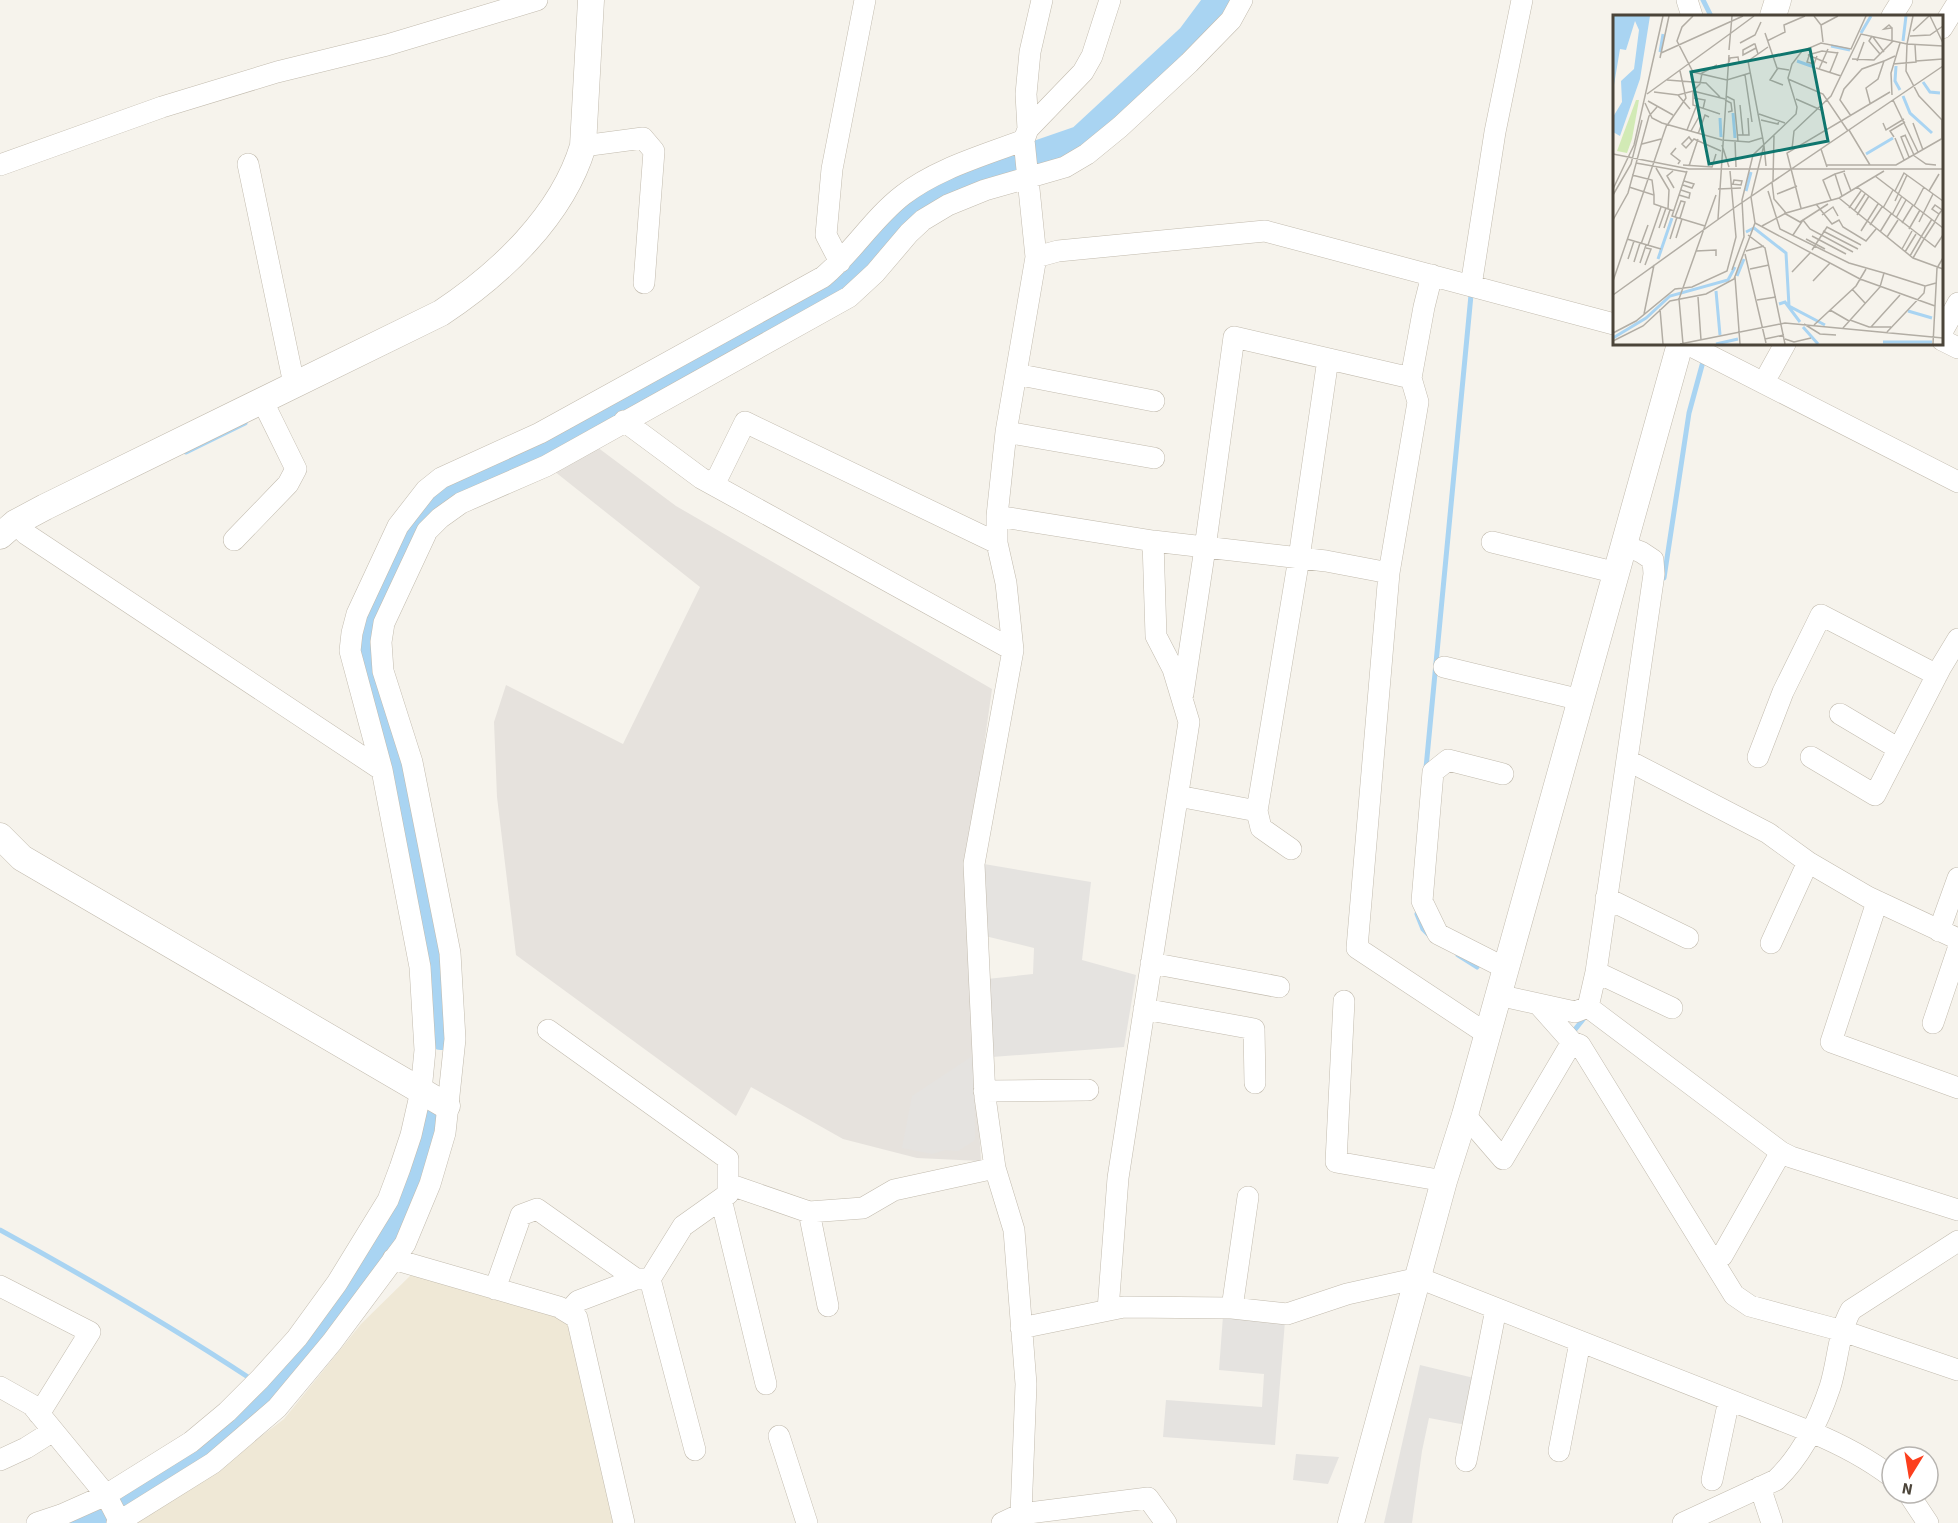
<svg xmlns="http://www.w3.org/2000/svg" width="1958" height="1523" viewBox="0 0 1958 1523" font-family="'Source Sans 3',sans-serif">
	<rect width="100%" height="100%" fill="#f6f3ec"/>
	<!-- industrial -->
	<path fill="#e6e2dd" d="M597,447l79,59 316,183 -27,192 16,280 -64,-3 -74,-19 -92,-52 -15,29 -220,-161 -19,-158 -3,-75 12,-37 117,59 77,-157 -146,-116z"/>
	<!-- education -->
	<path fill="#efe8d6" d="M413,1273l144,40 14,12 44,198h-478l71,-47 76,-57 77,-95z"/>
	<!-- parking -->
	<path fill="#e5e3e0" d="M984,864l107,18 -9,78 54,15 -12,72 -132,10 -5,-78 46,-5 1,-26 -49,-12z
		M974,1055l1,85 -17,11 -13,-1 -13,4 -30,-6 10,-52z
		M1223,1316l62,5 -10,124 -112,-8 3,-37 96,7 2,-33 -45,-4z
		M1420,1365l54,13 -8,47 -37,-7 -7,33 -10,72h-28z
		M1296,1454l43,3 -11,27 -35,-4z"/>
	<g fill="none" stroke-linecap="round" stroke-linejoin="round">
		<!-- stream -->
		<path stroke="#a9d4f2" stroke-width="5" d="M1703,0l8,16
			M186,452l59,-29
			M1664,578l25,-165 15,-55
			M1426,768l45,-473
			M392,773l7,1
			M1417,914l6,15 6,6
			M1458,955l19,12
			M1573,1032l12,-15
			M0,1230c86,47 169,95 251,149
			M261,1395l3,5"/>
		<!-- river -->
		<path stroke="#a9d4f2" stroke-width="32" d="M441,1034l-4,-54 -7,-50 -31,-156 -28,-100 -6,-34 10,-32 46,-89 21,-23 119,-52 119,-71 166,-92 73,-79 22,-12 141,-49 110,-102 29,-39
			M86,1523l19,-8 61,-38 46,-31 52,-46 40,-45 38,-50 50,-79 27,-61 13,-53"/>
		<defs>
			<path id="minor" d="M1687,0l5,16
				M1892,16l10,-16
				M1942,28l16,-26
				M1028,129l-2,-35 4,-42 12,-52
				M583,146l60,-8 11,13 -10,132
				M248,164l46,220
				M0,165l162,-58 115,-35 110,-27 150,-45
				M1036,257l22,-6 207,-20 349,93
				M840,262l-14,-27 6,-66 33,-169
				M1432,275l-8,32 -13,71 7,24 -29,171 -32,375 130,86
				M1471,286l24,-154 27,-132
				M1942,332l16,-29
				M1942,340l16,8
				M1687,344l271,138
				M1016,374l138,27
				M1764,382l21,-38
				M624,421l77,57 312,172
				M1006,432l148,26
				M714,485l31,-63 252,121
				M997,516l156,25 173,20 63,12
				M15,523l11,11 356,236
				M234,540l54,-56 8,-15 -34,-69
				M1492,542l125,31
				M1444,667l137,33
				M1183,694l22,-146 29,-211 177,41
				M1840,714l59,35
				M1758,757l25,-65 38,-77 116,60
				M1811,757l64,38 66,-128 17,-28
				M1627,760l141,73 40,29 60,35 90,42
				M1503,774l-55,-14 -15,12 -11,129 16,33 67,34
				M1178,796l79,15
				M1291,849l-30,-21 -4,-17 42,-253 29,-199
				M1606,898l82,40
				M1877,902l-46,140 127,46
				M1939,931l19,-53
				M1771,943l37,-81
				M1151,963l128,24
				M1596,972l76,36
				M1498,995l77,17 13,-5
				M1344,1001l-8,161 108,19
				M1588,1007l8,-35 58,-398 -1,-14 -12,-8 -16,-6
				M1588,1007l193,145 10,5 167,53
				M1144,1009l110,20 1,54
				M1933,1023l25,-74
				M548,1030l180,129v35l-45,32 -33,53h-14l-58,22 -10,11
				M1572,1042l8,3 154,250 16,11 93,25 115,39
				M984,1091l104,-1
				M1465,1115l38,44 69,-117 -32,-36
				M728,1184l81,28 54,-4 31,-18 101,-22
				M721,1199l45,185
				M809,1212l19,94
				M1722,1256l59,-104
				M393,1259l166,48 18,11 47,205
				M650,1279l45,171
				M0,1286l90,46 -51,82
				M495,1289l26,-74 16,-6 99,70
				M1232,1308l16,-111
				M1108,1310l10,-132 71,-456 -16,-53 -17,-33 -3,-95
				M1021,1328l103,-21 108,1 55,6 60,-20 72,-16 392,154c29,12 56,26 81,45
				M0,1387l32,18 74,90 14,27
				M779,1436l28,87
				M1559,1451l21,-109
				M0,1460l26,-12 27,-17
				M1466,1461l30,-152
				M1712,1480l17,-80
				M1760,1487l12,36
				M1908,1493l20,30
				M1021,1514l5,-130 -12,-154 -19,-62 -10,-71 -11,-233 39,-214 -7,-67 -9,-40v-27l9,-84 30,-175 -12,-117 4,-11 55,-57 9,-16 18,-56
				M37,1523l24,-8 45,-20 85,-53 36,-30 33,-33 37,-41 40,-55 51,-83 12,-32 11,-33 10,-44 4,-41 -5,-83 -38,-197 -32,-119 2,-18 5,-19 41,-88 28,-36 15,-12 99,-45 283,-156c30,-25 50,-59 80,-82 35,-27 80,-39 121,-55
				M117,1523l96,-60 64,-55 55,-66 73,-98 25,-60 15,-51 10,-94 -5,-86 -38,-191 -29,-91 -2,-29 3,-19 43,-92 13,-13 21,-15 85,-37 303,-169 26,-24 34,-40 14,-13 25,-15 37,-15 80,-23 22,-13 33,-27 69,-64 42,-43 11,-20
				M1002,1523l19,-9 127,-16 18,25
				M1683,1523l93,-43c25,-24 43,-60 54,-93 8,-25 8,-54 21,-77l107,-69"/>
			<path id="tertiary" d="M1773,16l5,-16
				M0,536l15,-13 30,-16 396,-194c59,-39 121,-97 142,-167l8,-146
				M0,836l22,22 425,248
				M1351,1523l93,-342 21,-66 215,-771"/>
		</defs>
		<!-- minor casing -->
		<use href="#minor" stroke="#c2bbae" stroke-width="22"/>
		<!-- tertiary casing -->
		<use href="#tertiary" stroke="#c2bbae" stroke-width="27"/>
		<!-- minor -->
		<use href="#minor" stroke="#fff" stroke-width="21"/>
		<!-- tertiary -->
		<use href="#tertiary" stroke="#fff" stroke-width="26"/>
	</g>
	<!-- overview -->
	<g transform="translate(1613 15)">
		<rect width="330" height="330" fill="#f6f3ec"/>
		<path d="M23,85h3l-7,39 -5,14 -10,-2z" fill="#d2eab5"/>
		<path d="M0,1h37l-10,63 -20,57 -7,-4v-15l9,-15 -1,-21 13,-12 5,-39 -4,-9 -9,29 -6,-1 -7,42z" fill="#a9d4f2"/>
		<path fill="none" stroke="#a9d4f2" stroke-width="3" d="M248,18l10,-17M290,26l3,-25M218,31l19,4M47,37l3,-18M184,46l17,6M283,51l-1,15 5,9M310,67l7,10 10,1M290,81l7,17 22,20M120,98l2,25M107,103l1,19M253,139l27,-16M133,176l5,-19M133,217l8,-4 32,25 3,53 36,19M45,244l14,-41M124,261l7,-17M103,276l4,44M166,289l6,-2 15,20M295,296l24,7M190,312l15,17M0,323l33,-20 24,-22 58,-16 7,-13M270,327h49M103,329l22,-5"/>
		<path fill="none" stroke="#b2ada4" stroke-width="1.5" d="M80,1l-11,11 -5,14 16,31 34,8 23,-7M201,1l7,9 2,17M317,1l13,27M208,10l17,-9M278,13l-7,1 5,-4 2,2v1h1v13M300,16l16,-15M118,18l23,-17M152,18l12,35 12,2M259,21l-3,5 11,13M297,21l20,-1 13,-9M260,22l11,15M154,26l18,-9 -1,-7 21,-9M127,28l15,-8 6,-13M294,29l-1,27 13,25 23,24v19M294,29l6,-28M143,33l-13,7v-5l11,-6h1l3,10M116,35l3,-34M48,38l82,-37M195,40l14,-4 16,2M195,40l19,8M196,41l-2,6 7,2 3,-8M47,43l9,-42M239,44l22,1 19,-19M135,46l16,84 -13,52 4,26 105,56 75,27M244,46l7,-19M303,46l27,-2M116,47l1,-4 8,-1 1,6M280,49l23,-2 -1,-17M104,50l-15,8 -2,11 -7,7v14l27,9M105,51l30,-5 20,-14M165,53l-8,12 13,5M203,53l25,8M206,54l9,-20M217,57l8,-20M132,60l7,47M175,64l35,15 25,37M54,65l39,3 14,14M41,77l24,3 15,-4 32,8M34,79l84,-61M65,80l12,14M279,80l-1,-22 9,-30M113,81l8,4 4,41M81,83l11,2 -2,9M183,84l25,11M112,85l6,3 1,8 -4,1M280,85l25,52M35,86l25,14M32,88l7,15 10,5 60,17 27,2 13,-4M257,88l-4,-15 12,-9 6,-18 11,-5M127,90l3,30M146,99l26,9M238,101l-11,-16 4,-11 18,-20 22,-8M148,105l17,4 1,-4M270,108l3,7 18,-11M300,108l10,27M55,109l18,-26 -6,-27M74,115l9,-23M236,115l21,35M78,116l9,-16M85,119l7,-19 4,2M125,120h11l-1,-17M292,120l9,20M293,120l-5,2 8,20M281,122l-4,-6 15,-9M282,123l9,22M79,126l-3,-4 -7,7 4,4 8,-9 27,12M122,126l1,26M29,129l19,-5M109,130l7,22M151,131l2,20M63,133l-5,6 9,7 -2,3M179,134l2,-18 37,-35 30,-62 46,10 36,2M208,134l6,18M0,139l76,15h254M300,140l13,9 10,1M23,148l50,9M70,150l29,2 4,-13M214,150h69l47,-27M76,151l9,-27M43,153l13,22 -1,19M60,156l-6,5 7,12M74,156l-15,45 33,10M231,158l7,18M19,160l20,5 2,15M262,161l68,52M160,166l1,-46M159,167l2,17 12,14M118,169l10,1 1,-4 -8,-1 -1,4M70,170l9,3 2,-4 -10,-3M16,172l25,8v9l20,7M244,172l78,60 8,-12M0,174l21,-44 29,-129M105,174l23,-1M155,176l12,38 69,34 35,10 -4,14 -37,41M282,176l9,-18 39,28M316,176l10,-17M164,179l20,-8M0,180l18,-31 11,-44M66,180l10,3 1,-5 -9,-3M229,181l-7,-22 10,-3M226,183l74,60 30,11M218,185l-8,-20 12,-6M282,186l12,-26M203,189l16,20 7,-4 4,7 23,14 10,-12M301,191l10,-19M188,193l-14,-55 103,-61M236,193l12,-17M270,193l10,-18M241,196l11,-17M171,198l16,9 28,-18M209,200l11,-8 5,9M244,200l12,-19M279,200l10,-19M62,202l6,-16 4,1 -5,16M283,203l10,-18M105,204l11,-164M0,205l15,-27 21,-77 8,-9M322,206l4,-7 3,-4 -7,-5 -3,4 7,5M306,207l14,-28M289,208l11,-18M257,210l12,-18M149,211l24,-13 53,-15 45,-27M46,213l7,-20M51,213l6,-18M296,214l11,-19M210,216l35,18M248,216l17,-27M267,217l11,-18M135,220l17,13 20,96M180,220l10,-15 7,9 43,23M199,221l34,18M274,222l11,-17M308,222l11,-18M63,223l6,-19M14,224l34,10M57,224l7,-22M193,224l19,10M311,224l11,-17M28,229l7,-19M35,230l13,-38M289,234l10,-18M199,235l15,-23 34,18M83,236l20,-1v6M133,236l18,-5M292,237l11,-18M132,239l21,89M297,241l11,-19M300,243l11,-19M15,244l6,-18M21,247l6,-19M27,248l6,-18M32,250l6,-16 -5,-1M137,254l19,-4M119,255l12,-33 -2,-37 11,-45 43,-41 1,-7 -9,-29 4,-14 10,-13 19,-8 30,6 15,-33M179,257l19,-20M271,258l41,13M122,262l5,67M0,266l54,-157M200,266l17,-18M239,274l13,14M0,280l121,-87 209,-142M85,282l3,43M144,285l19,-3M47,294l3,35M217,295l19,11M31,299l10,-49M237,305l19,7h22M191,309l16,10 16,1M201,310l42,-39 10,-17M258,312l29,-32M274,317l37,-39 1,-7 11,-3M0,318l23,-12 39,-32 17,-2 35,-16 9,-34 -6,-66M152,324l19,-4M172,324l9,3 17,-4M0,326l30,-15 27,-25 36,-7 28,-15 21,-56M67,329l105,-21 158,15M70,329l-4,-45 37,-104M320,329l4,-76 6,-10"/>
		<path fill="#0f766e" fill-opacity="0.15" stroke="#0f766e" stroke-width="3" d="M197,34l18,92 -119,23 -18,-92z"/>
		<rect width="330" height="330" fill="none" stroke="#4b4439" stroke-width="3"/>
	</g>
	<!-- north arrow -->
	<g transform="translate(1910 1475) rotate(191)"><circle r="28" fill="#ffffff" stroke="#b7b4b0" stroke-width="1.5"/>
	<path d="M0-4.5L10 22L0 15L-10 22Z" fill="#fc3f1d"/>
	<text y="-9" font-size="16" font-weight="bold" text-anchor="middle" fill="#4b4439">N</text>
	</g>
</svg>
